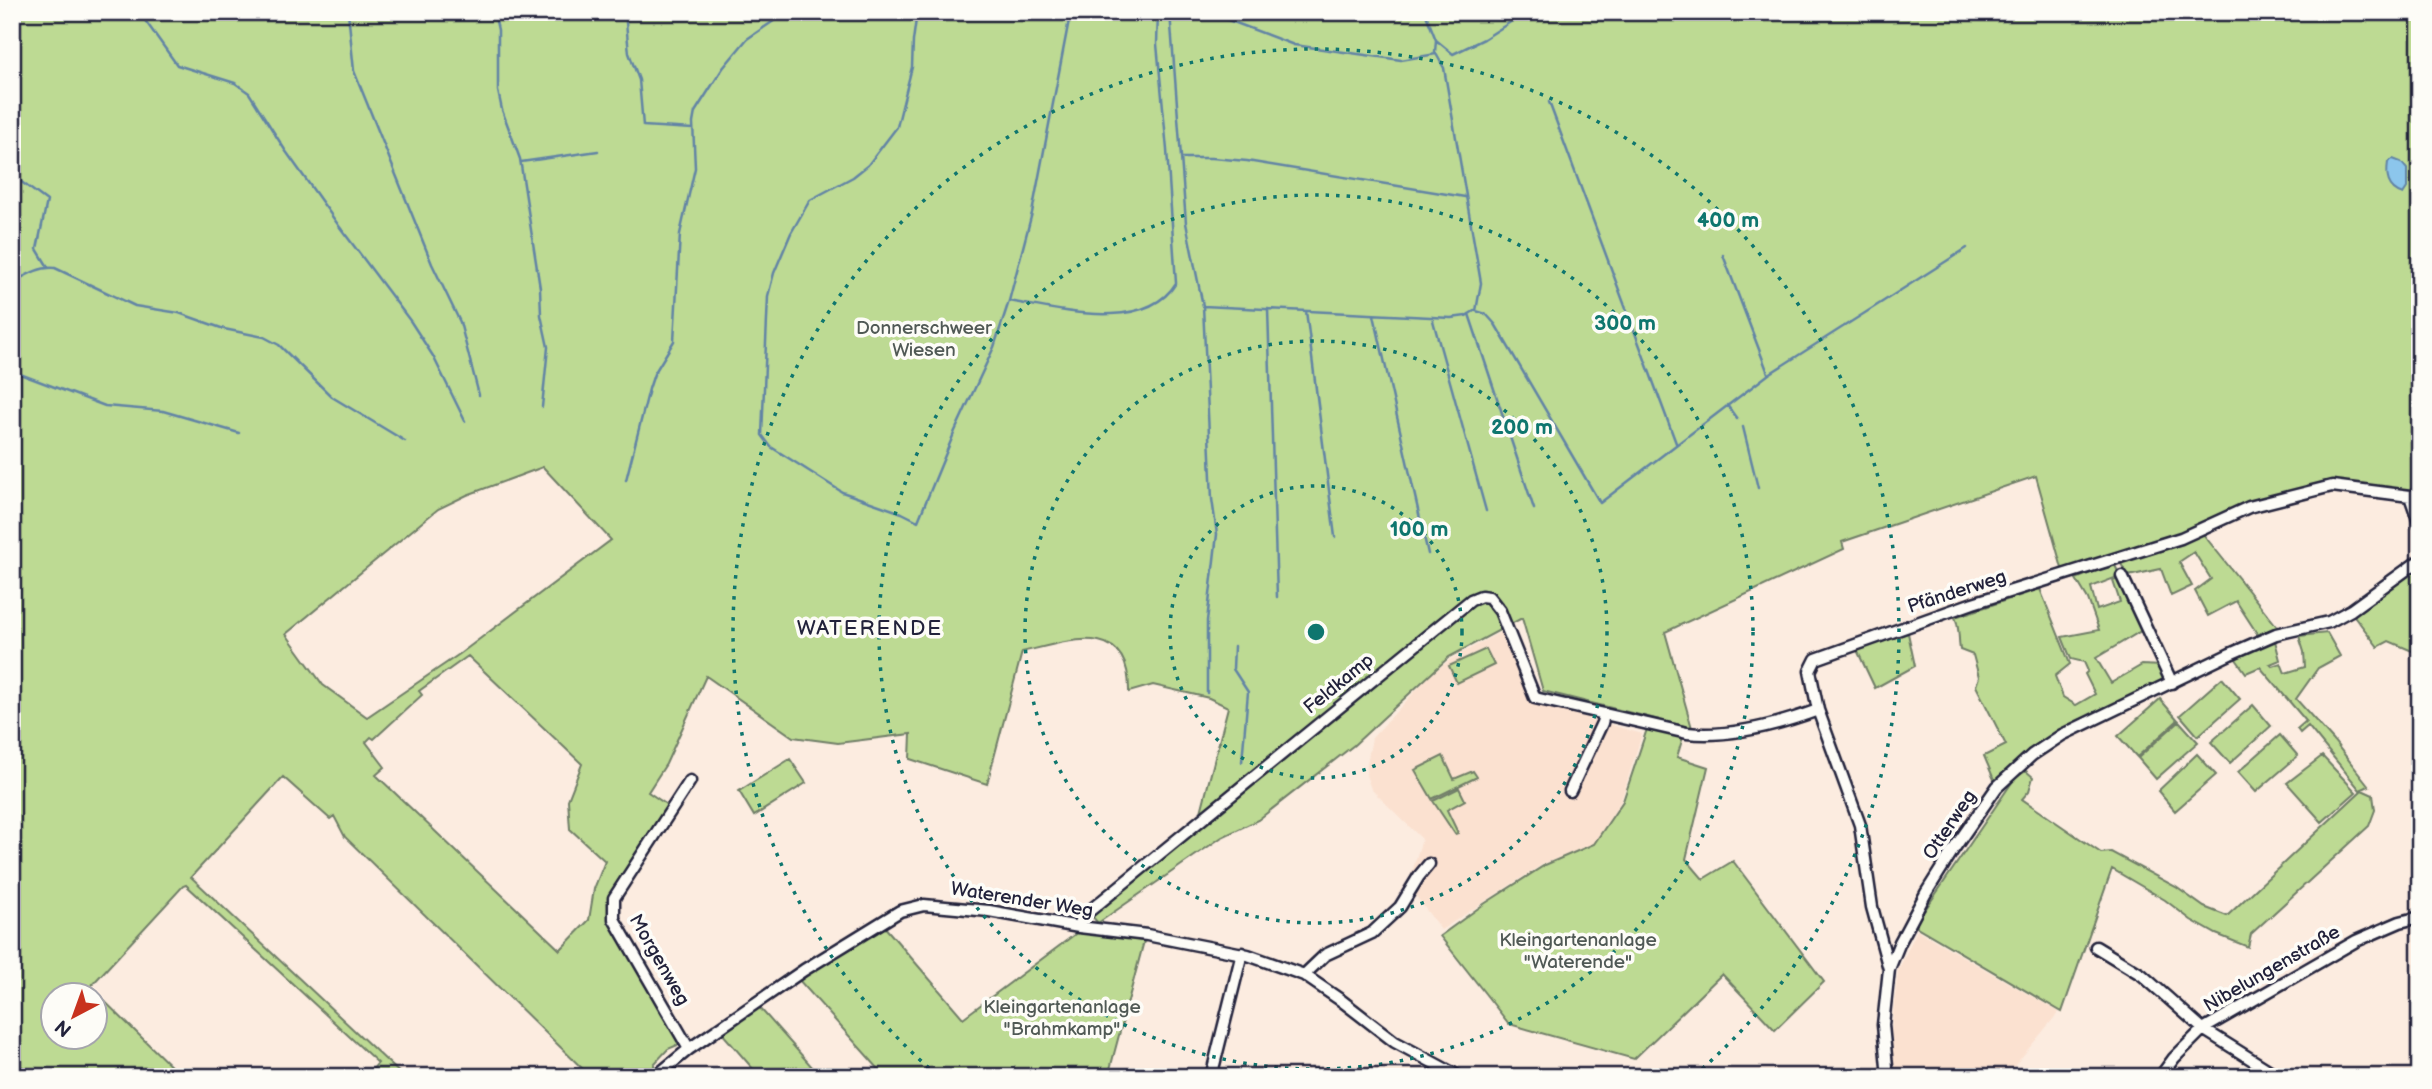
<svg xmlns="http://www.w3.org/2000/svg" width="2432" height="1089" viewBox="0 0 2432 1089" font-family="'Balsamiq Sans',sans-serif">
	<rect width="100%" height="100%" fill="#fcece0"/>
	<filter id="ink" filterUnits="userSpaceOnUse"><feTurbulence type="fractalNoise" baseFrequency=".0143" numOctaves="2"/><feDisplacementMap in="SourceGraphic" scale="14" xChannelSelector="R" yChannelSelector="G"/><feConvolveMatrix kernelMatrix="1 2 1 2 8 2 1 2 1" color-interpolation-filters="sRGB"/></filter>
	<g filter="url(#ink)">
		<!-- built -->
		<path fill="#fbe1d0" d="M1504,630l27,68 40,15 71,21 -21,67 -27,43 -51,20 -102,66 -33,-45 14,-46 -51,-50 -5,-14 1,-12 5,-25 59,-64 20,-15z
			M1917,930l142,82 -48,58 3,7h-119l-4,-46 7,-60z"/>
		<!-- green -->
		<path fill="#bdda93" stroke="#707e67" stroke-width="2" fill-rule="evenodd" d="M12,12h2408v478l-15,1 -76,-8 -150,53 -116,36 -27,-96 -194,66 2,7 -179,83 27,96 -149,-37 -21,-73 -73,39 -95,88 -96,75 -36,17 -124,86 -8,-9 115,-96 -4,-6 27,-105 -19,-9 -56,-13 -24,7c1,-74 -61,-51 -107,-40l-35,132 -77,-25 1,-25 -73,9 -45,-6 -87,-61 -40,88 -18,28 22,15 -60,91v22l70,124 -12,5 -14,15 1,6 -7,7h-57l-246,-240 -11,-21 -4,3 -47,-42 -92,100 213,200h-38l12,-14 -192,-178 -3,1 -93,101 92,90h-136l-34,-14zM543,467l68,73 -150,113 -94,64 -44,-32 -37,-51 152,-125 29,-14zM468,656l114,108 -14,36 2,29 35,32 -11,28 -5,31 -29,30 -184,-175 9,-8 -19,-25 5,-5 3,2 48,-44 -3,-4zM52,995h42v41h-42z
			M2203,534l76,95 -19,9 -24,-37 -28,15 -13,-25 16,-12 -17,-27 -15,10 13,24 -21,10 -10,-27 -33,7 -8,-14z
			M2114,563l6,13 -29,11 6,23 23,-8 -7,-21 7,-3 24,51 -48,29 15,25 31,-18 19,1 7,15 -119,57 -54,44 -11,-26 22,-11 -30,-59 3,-9 -6,-22 -13,-5c-2,-13 0,-21 -5,-33l85,-28 30,75 -15,12 8,21 13,8 19,-11 -10,-20 3,-3 -4,-9 -13,-3 -9,-22 37,-7 -11,-31 -12,-20z
			M2420,565v86l-3,2 -28,-12 -11,6 -26,-34z
			M1908,633l7,33 -40,22 -18,-38z
			M2327,633l13,23 -22,12 -22,31 37,41 36,46 -9,4 -52,-64 -8,7 -3,-4 9,-8 -46,-54 -14,6 -13,-18 41,-18 6,23 -10,4 2,2 9,-3 4,10 20,-6 -1,-15 -5,-16z
			M1486,649l8,16 -37,18 -8,-17z
			M2222,678l18,21 -42,37 -18,-21z
			M2160,699l18,21 -41,37 -19,-21z
			M2253,705l18,21 -41,37 -19,-21z
			M2179,721l19,21 -42,37 -18,-21z
			M1647,729l36,8 -6,20 31,10 -22,92 17,20 30,-18 91,121 -49,48 -53,-56 -88,85 -125,-35 -69,-88 44,-32 61,-39 49,-21 29,-43z
			M2280,735l18,21 -42,36 -18,-20z
			M2197,754l19,21 -41,36 -17,-20z
			M1443,756l11,23 19,-8 4,6 -45,22 -17,-29z
			M2322,756l34,36 -34,30 -35,-39z
			M790,759l16,24 -52,33 -15,-25z
			M2026,771l7,6 -4,14 -7,8 79,54 10,-1 65,35 28,20 23,9 135,-126 11,5 2,15 -6,16 -118,108 -3,13 -32,-13 -25,-14 -26,-20 -53,-31 -50,143 -145,-85 -1,-4 99,-145z
			M1459,788l6,12 -18,10 11,23 -3,1 -22,-33z
			M883,925l80,93 115,-86 66,9 -34,128 22,8h-246l-88,-98z
			M759,1007l62,70h-61l-39,-45z"/>
		<!-- water -->
		<path fill="#8cc6ec" stroke="#6284a5" stroke-width="2" d="M2393,159l8,3 6,7v19l-4,6c-16,-5 -17,-18 -15,-32z"/>
		<g fill="none" stroke-linecap="round" stroke-linejoin="round">
			<!-- stream -->
			<path stroke="#6284a5" stroke-width="2.5" d="M139,12l38,53 58,18 14,10 36,57 54,76 72,96 22,34 32,65
				M139,12h10
				M348,12l6,59 78,193 28,58 19,73
				M494,12l4,18v61l4,19 18,49 20,129 1,27 7,32 -6,60
				M625,12l4,41 10,27 4,46 50,3
				M917,12l-4,29 -1,26 -15,60 -29,38 -15,12 -43,23 -19,33 -17,40 -6,23 -6,139 9,12 71,45 60,21 16,8 37,-90 39,-84 15,-46 23,-88 37,-193
				M1170,12l16,211 17,83 9,193 5,35 -10,87v72
				M1207,12l87,33 107,15 35,-6
				M1425,12l11,28 -1,12 9,16 37,215 -5,28 10,3 9,10 105,179 169,-129 198,-126
				M2415,12l5,2
				M1436,40l17,14 31,-15 42,-27
				M1549,102l127,341
				M1181,158h31l35,3 218,36
				M521,162l77,-11
				M12,175l35,26 -10,48 11,18
				M1723,255l45,118
				M12,283c13,-7 28,-17 43,-15l80,38 44,7 45,16 40,8 15,8 53,52 73,44
				M1009,301c48,8 136,33 167,-18l-9,-133 -10,-106 1,-32
				M1203,306l248,12 15,-2 8,-5
				M1268,309l9,288
				M1306,311l29,226
				M1469,314l65,195
				M1374,315l54,239
				M1432,317l54,194
				M12,371l93,35 58,5 76,22
				M1727,405l10,14
				M1743,427l15,61
				M626,480l23,-91 5,-15 20,-33 6,-107 15,-66 -2,-45 2,-11 28,-44 24,-29 40,-27
				M1234,646l-1,23 15,23 -6,70"/>
			<defs>
				<path id="minor" d="M2410,496l10,29
					M2122,576l50,107
					M1570,791l32,-68 2,-8
					M2419,875l1,4
					M1079,927l3,-10 389,-317 10,-4 8,1 11,14 35,87 152,35c43,5 90,-8 131,-23
					M2096,947l46,28 61,54 67,42
					M1889,969l-17,-62 -12,-82 -42,-115 -8,-39 6,-12 157,-56 208,-65 68,-31 83,-21 78,10 10,-2
					M1304,975l21,-20 47,-22 28,-26 19,-31 10,-12
					M689,1049l-75,-130v-21l76,-117
					M655,1077l34,-28 115,-79 96,-59 24,-6 65,6 90,16 68,8 101,20 56,20 38,26 53,41 65,35
					M1211,1077l31,-124
					M1888,1077l-5,-52 6,-56 11,-27 26,-49 27,-43 44,-63 35,-32 30,-20 168,-81 46,-20 53,-12 22,-12 69,-50
					M2160,1077l14,-19 29,-29 153,-88 44,-19 20,-5"/>
				<path id="trunk" d="M12,1075l6,2"/>
			</defs>
			<!-- minor casing -->
			<use href="#minor" stroke="#22223b" stroke-width="15"/>
			<!-- trunk casing -->
			<use href="#trunk" stroke="#22223b" stroke-width="21"/>
			<!-- minor -->
			<use href="#minor" stroke="#fdfcf7" stroke-width="10"/>
			<!-- trunk -->
			<use href="#trunk" stroke="#fdfcf7" stroke-width="16"/>
		</g>
	</g>
	<!-- distance rings -->
	<g fill="none" stroke="#0f766e" stroke-width="3.5" stroke-dasharray="3.5 7">
		<circle cx="1316" cy="632" r="146"/>
		<circle cx="1316" cy="632" r="291"/>
		<circle cx="1316" cy="632" r="437"/>
		<path d="M937 1075A583 583 0 1 1 1695 1075"/>
	</g>
	<g text-anchor="middle" dominant-baseline="central" stroke-width="7" stroke-linejoin="round" paint-order="stroke">
		<!-- park labels -->
		<g font-size="19" fill="#505955" stroke="#fdfcf7">
			<text x="924" y="328">Donnerschweer<tspan x="924" dy="22">Wiesen</tspan></text>
			<text x="1578" y="940">Kleingartenanlage<tspan x="1578" dy="22">"Waterende"</tspan></text>
			<text x="1062" y="1007">Kleingartenanlage<tspan x="1062" dy="22">"Brahmkamp"</tspan></text>
		</g>
		<!-- street labels -->
		<g font-size="19" fill="#22223b" stroke="#fdfcf7">
			<text transform="translate(1957 592) rotate(-18)">Pfänderweg</text>
			<text transform="translate(1339 684) rotate(-39)">Feldkamp</text>
			<text transform="translate(1950 825) rotate(-56)">Otterweg</text>
			<text transform="translate(1022 900) rotate(9)">Waterender Weg</text>
			<text transform="translate(659 960) rotate(60)">Morgenweg</text>
			<text transform="translate(2272 969) rotate(-30)">Nibelungenstraße</text>
		</g>
		<!-- neighbourhood labels -->
		<g font-size="21" letter-spacing="2" fill="#22223b" stroke="#fdfcf7">
			<text x="870" y="628">WATERENDE</text>
		</g>
	</g>
	<circle cx="1316" cy="632" r="10" fill="#0f766e" stroke="#fdfcf7" stroke-width="3.5"/>
	<g font-size="21" text-anchor="middle" font-weight="bold" fill="#0f766e" stroke="#fdfcf7" stroke-width="7" stroke-linejoin="round" paint-order="stroke">
		<text x="1728" y="227">400 m</text>
		<text x="1625" y="330">300 m</text>
		<text x="1522" y="434">200 m</text>
		<text x="1419" y="536">100 m</text>
	</g>
	<!-- margin -->
	<rect width="2432" height="1089" fill="none" stroke="#fdfcf7" stroke-width="42"/>
	<rect x="21" y="21" width="2390" height="1047" fill="none" stroke="#22223b" stroke-width="2.5" filter="url(#ink)"/>
	<!-- north arrow -->
	<g transform="translate(74 1016) rotate(221)"><circle r="33" fill="#fdfcf7" stroke="#a5a5ac" stroke-width="2"/>
	<path d="M0-5L12 26L0 18L-12 26Z" fill="#c8321e"/>
	<text y="-10" font-size="19" font-weight="bold" text-anchor="middle" fill="#22223b">N</text>
	</g>
</svg>
